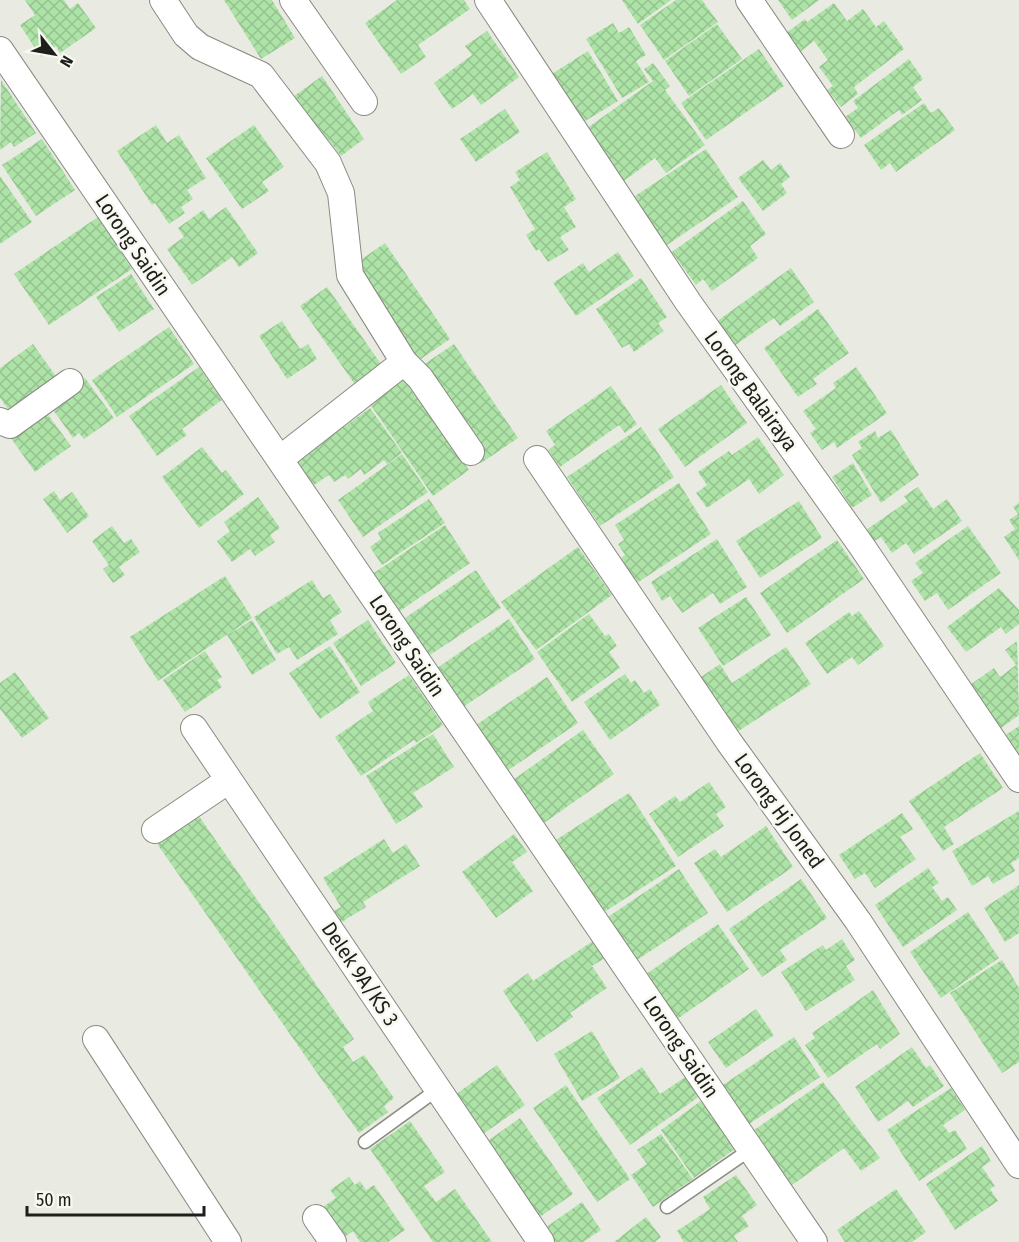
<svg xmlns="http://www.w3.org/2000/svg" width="1019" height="1242" viewBox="0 0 1019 1242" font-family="'Fira Sans Condensed',sans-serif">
	<defs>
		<pattern id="building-cross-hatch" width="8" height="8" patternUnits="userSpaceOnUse" patternTransform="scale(1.5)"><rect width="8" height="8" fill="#aee3a7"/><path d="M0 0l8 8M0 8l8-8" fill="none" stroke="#95c28f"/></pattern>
	</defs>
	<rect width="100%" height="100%" fill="#e9ebe2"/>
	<!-- building -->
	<path fill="url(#building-cross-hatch)" d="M25,0h39l6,9 8,-6 18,25 -36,25 -4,-7 -15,11 -21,-32 15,-10z
		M224,0h48l23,38 -34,21z
		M397,0h67l6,9 -52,36 8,12 -25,17 -36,-51z
		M622,0h49l-33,24z
		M676,0h26l16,22 -54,38 -24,-35z
		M778,0h41l-27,20z
		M834,3l13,18 16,-12 13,18 8,-6 20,28 -50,38 4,7 -17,13 -14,-17 6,-4 -14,-19 9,-7 -14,-19 -14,11 -14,-19 19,-14 2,3z
		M613,23l6,10 10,-6 17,28 -10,6 13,21 -27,16 -36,-59z
		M717,24l25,35 -53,37 -24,-35z
		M487,31l32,46 -38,28 -8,-11 -21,15 -18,-26 38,-28 -7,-9z
		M759,49l25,37 -78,54 -25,-37z
		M588,51l30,50 -41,25 -30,-49z
		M909,59l14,20 -10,8 9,13 -20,15 -3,-5 -38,28 -16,-21 13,-9 -5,-7z
		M653,63l17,23 -5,4 40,55 -39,28 -11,-15 -38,28 -38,-52 74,-53 -9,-12z
		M322,76l42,63 -23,17 -13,-17 -7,5 -31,-45z
		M1,80l35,53 -22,14 -3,-5 -11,8z
		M924,103l7,10 8,-5 16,22 -59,42 -6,-9 -9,7 -17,-25z
		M505,109l15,23 -44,30 -16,-23z
		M156,125l11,18 12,-8 27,43 -19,12 6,9 -12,8 4,6 -16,11 -14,-21 -3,2 -35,-54z
		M254,125l30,42 -22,15 7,9 -27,18 -36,-51z
		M42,139l33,51 -39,26 -34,-51z
		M706,149l32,48 -80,54 -32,-49z
		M547,152l29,47 -12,8 12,20 -16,10 9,13 -21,12 -9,-13 -3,2 -10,-16 9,-6 -25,-42 10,-7 -5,-8z
		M763,160l8,10 9,-7 10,14 -9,7 6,9 -24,18 -25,-33z
		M0,176l32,46 -32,22z
		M743,201l23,33 -16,12 8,12 -46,33 -9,-12 -7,6 -24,-33z
		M226,207l32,46 -19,14 -7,-10 -40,28 -25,-36 17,-12 -6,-9 25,-18 6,9z
		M98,217l34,52 -83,56 -35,-51z
		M385,243l65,96 -35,24 -66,-95z
		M618,252l16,24 -58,40 -23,-33 30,-20 6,9z
		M791,268l23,34 -34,24 -6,-8 -44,31 -17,-25z
		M131,274l23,35 -35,23 -23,-35z
		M641,278l26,39 -9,6 6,8 -30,21 -5,-8 -7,4 -26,-39z
		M327,287l56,80 -27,19 -56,-80z
		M818,309l31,44 -36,26 4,5 -19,13 -34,-49z
		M282,321l18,28 8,-5 9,15 -30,20 -28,-43z
		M169,327l25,37 -77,53 -25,-37z
		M33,344l27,38 -46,35 -14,-19v-30z
		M454,344l64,94 -37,25 -64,-94z
		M199,367l23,33 -40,29 5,6 -30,21 -28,-40z
		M856,367l31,46 -50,35 -3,-6 -12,8 -12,-17 6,-4 -13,-18 33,-23 -3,-5z
		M404,376l65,94 -36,26 -65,-95z
		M85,378l29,40 -30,21 -5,-6 -6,5 -24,-34z
		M721,385l26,38 -62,44 -27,-38z
		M611,386l26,38 -12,9 -6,-8 -59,42 -12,-17 7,-5 -9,-14z
		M43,408l28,38 -36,26 -27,-38z
		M370,408l32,45 -15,11 -3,-4 -20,15 -3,-6 -13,10 -3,-4 -11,7 -5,-7 -15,10 -21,-30 47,-34 4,6z
		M641,427l33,50 -74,49 -33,-49z
		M891,430l28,45 -38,28 -29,-48 10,-7 -4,-6 17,-11 3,7z
		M758,437l26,38 -25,19 -10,-15 -42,29 -11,-15 11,-8 -9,-13 31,-21 3,4z
		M202,447l20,26 4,-3 18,24 -45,34 -37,-51z
		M402,454l26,38 -65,45 -25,-37z
		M853,463l19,32 -20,13 -20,-31z
		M679,483l32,51 -74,49 -16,-25 4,-3 -7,-11 6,-4 -9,-15z
		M918,487l15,22 14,-10 15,22 -48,33 -8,-11 -14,10 -11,-16 -13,8 -8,-11 48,-33 -4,-5z
		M54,491l6,9 12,-8 17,24 -22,17 -24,-34z
		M258,497l22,31 -10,7 5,7 -20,14 -5,-7 -18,13 -15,-21 13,-10 -6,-9z
		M429,499l16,24 -63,42 -12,-18 11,-8 -3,-6z
		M799,501l23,37 -62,40 -24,-37z
		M1019,503v57l-15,-23 11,-8 -6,-9 9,-6 -5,-7z
		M445,525l25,38 -76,52 -26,-38z
		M112,526l12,17 7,-4 9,13 -21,15 6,8 -12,8 -10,-14 6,-4 -17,-24z
		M968,526l33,47 -53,37 -11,-17 -12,8 -14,-20 12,-8 -8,-10z
		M717,539l30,48 -27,17 -7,-11 -31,20 -12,-17 -8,5 -11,-19z
		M837,540l27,39 -77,54 -27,-40z
		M578,547l34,48 -76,55 -35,-48z
		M476,570l25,38 -77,51 -25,-37z
		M225,576l27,42 -94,63 -28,-44z
		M312,580l11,18 7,-4 12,18 -12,8 8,14 -41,26 -8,-13 -12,7 -23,-37z
		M999,588l20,22v14l-13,10 -5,-7 -35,25 -19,-25z
		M746,597l25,38 -48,31 -25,-38z
		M859,611l25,35 -26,19 -6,-8 -25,17 -22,-31 44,-31 3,4z
		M589,614l16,22 4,-2 8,12 -8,6 11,16 -48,34 -35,-50z
		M509,619l26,40 -78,52 -26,-39z
		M252,620l24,40 -24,15 -25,-40z
		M368,620l28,43 -35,23 -28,-43z
		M1017,641l2,74 -25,18 -30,-44 30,-21 6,9 16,-12 -11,-15z
		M330,646l30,46 -40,27 -31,-46z
		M786,647l25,37 -77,50 -36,-55 22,-15 12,19z
		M205,651l17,26 -5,3 5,7 -37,25 -22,-32z
		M15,672l34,46 -27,20 -22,-29v-26z
		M625,674l6,9 4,-3 9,13 6,-4 10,16 -50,35 -26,-38z
		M409,675l34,50 -27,18 -2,-3 -53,36 -26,-39 38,-26 -5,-9z
		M547,677l31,46 -74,50 -31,-46z
		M1019,726v46l-21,-32z
		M583,730l31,44 -73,51 -31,-43z
		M433,734l21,33 -41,26 10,14 -27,17 -30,-48z
		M980,753l23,35 -59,39 10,17 -11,7 -34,-50z
		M709,782l17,25 -10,7 8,12 -46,31 -29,-43 26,-18 5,6z
		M629,793l47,73 -78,50 -47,-73z
		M194,809l160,230 -11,8 10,15 11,-7 30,43 -10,8 4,6 -29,21 -206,-295z
		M1019,811v47l-8,5 4,8 -22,13 -5,-8 -16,10 -20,-35z
		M902,813l11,16 -13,8 16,22 -41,29 -10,-15 -10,6 -16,-24z
		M766,826l27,41 -66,45 -33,-49 21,-14 6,8z
		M514,834l13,18 -15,10 21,29 -37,27 -34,-46z
		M384,839l9,14 13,-9 14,22 -57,36 3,5 -29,18 -7,-12 11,-6 -18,-29z
		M928,868l11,15 -7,4 10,14 6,-4 9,13 -54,37 -28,-42z
		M679,869l29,44 -77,51 -29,-43z
		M801,879l26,39 -47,32 7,10 -25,17 -33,-48z
		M1019,885v48l-14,9 -21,-34z
		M968,912l31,46 -58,40 -31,-46z
		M718,924l31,45 -76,53 -31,-45z
		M596,939l12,17 -16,10 15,22 -37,25 3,4 -36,25 -34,-51 25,-18 5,8z
		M842,939l13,21 -9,6 9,14 -49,31 -25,-39 42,-27 3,5z
		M1002,960l17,28v74l-17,11 -52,-80z
		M873,990l27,44 -20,15 -3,-5 -49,34 -23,-33 10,-7 -3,-5z
		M756,1009l18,26 -48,33 -18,-26z
		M592,1031l28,47 -38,23 -28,-47z
		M794,1037l26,40 -77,51 -26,-39z
		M912,1047l14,21 4,-3 14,21 -31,21 -5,-6 -30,21 -23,-35z
		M497,1065l28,40 -42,29 -27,-40z
		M642,1067l18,27 27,-18 13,20 -70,49 -33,-47z
		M823,1082l57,76 -19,13 -17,-23 -59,42 -38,-55z
		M566,1085l64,94 -33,23 -64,-94z
		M951,1088l14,22 -22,15 6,8 6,-3 12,19 -48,32 -32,-51z
		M701,1101l34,48 -41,29 -33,-48z
		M520,1118l53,76 -39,27 -52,-76z
		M410,1121l35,51 -21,14 12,16 19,-13 37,53h-59l-63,-93z
		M661,1134l32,45 -40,28 -22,-32 16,-11 -10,-14z
		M982,1146l9,15 -9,6 13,19 -5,3 8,12 -43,29 -29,-46z
		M736,1175l21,30 -15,11 7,10 -15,10 4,6h-54l-7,-11 33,-22 -7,-12z
		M349,1177l6,8 5,-4 6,9 8,-5 31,45 -17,12h-28l-7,-11 -14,10 -22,-30 19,-13 -6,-8z
		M896,1189l30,43 -14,10h-67l-8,-12z
		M582,1202l19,28 -18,12h-33l-8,-12z
		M646,1217l15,20 -6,5h-41z"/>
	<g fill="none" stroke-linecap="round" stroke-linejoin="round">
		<defs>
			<path id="lane" d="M365,1142l73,-53
				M667,1207l84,-58"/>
			<path id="street" d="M163,0l23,35 14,12 61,28 67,88 13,30 9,82 54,87 16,16 51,74
				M293,0l71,102
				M488,0l200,302 173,243 158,234
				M749,0l92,135
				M0,50l814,1192
				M0,421l10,4 60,-43
				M280,459l124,-97
				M537,459l192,283 129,179 161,244
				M194,728l35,52
				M155,830l74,-50 312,462
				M96,1039l132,203
				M316,1218l17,24"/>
		</defs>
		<!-- lane casing -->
		<use href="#lane" stroke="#898a82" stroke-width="15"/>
		<!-- street casing -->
		<use href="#street" stroke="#898a82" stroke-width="28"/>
		<!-- lane -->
		<use href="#lane" stroke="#fff" stroke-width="12"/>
		<!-- street -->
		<use href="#street" stroke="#fff" stroke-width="26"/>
	</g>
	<g text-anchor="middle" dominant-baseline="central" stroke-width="5" stroke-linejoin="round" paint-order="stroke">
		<!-- street labels -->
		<g font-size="21" fill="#1e1e1b" stroke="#f7f8ef">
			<text transform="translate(133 245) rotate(56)">Lorong Saidin</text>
			<text transform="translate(751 391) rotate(54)">Lorong Balairaya</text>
			<text transform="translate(407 646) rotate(56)">Lorong Saidin</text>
			<text transform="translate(779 811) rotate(54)">Lorong Hj Joned</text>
			<text transform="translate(360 974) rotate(56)">Delek 9A/KS 3</text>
			<text transform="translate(681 1047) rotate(56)">Lorong Saidin</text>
		</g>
	</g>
	<!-- north arrow -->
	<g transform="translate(54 54) rotate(121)" stroke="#f7f8ef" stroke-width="4.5" paint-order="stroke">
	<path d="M0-4.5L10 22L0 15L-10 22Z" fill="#1e1e1b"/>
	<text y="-9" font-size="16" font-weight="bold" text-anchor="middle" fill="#1e1e1b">N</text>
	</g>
	<!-- scale -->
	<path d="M27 1206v9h177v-9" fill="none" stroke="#1e1e1b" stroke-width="3"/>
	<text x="36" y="1206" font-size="18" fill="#1e1e1b" stroke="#f7f8ef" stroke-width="4.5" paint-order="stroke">50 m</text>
</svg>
